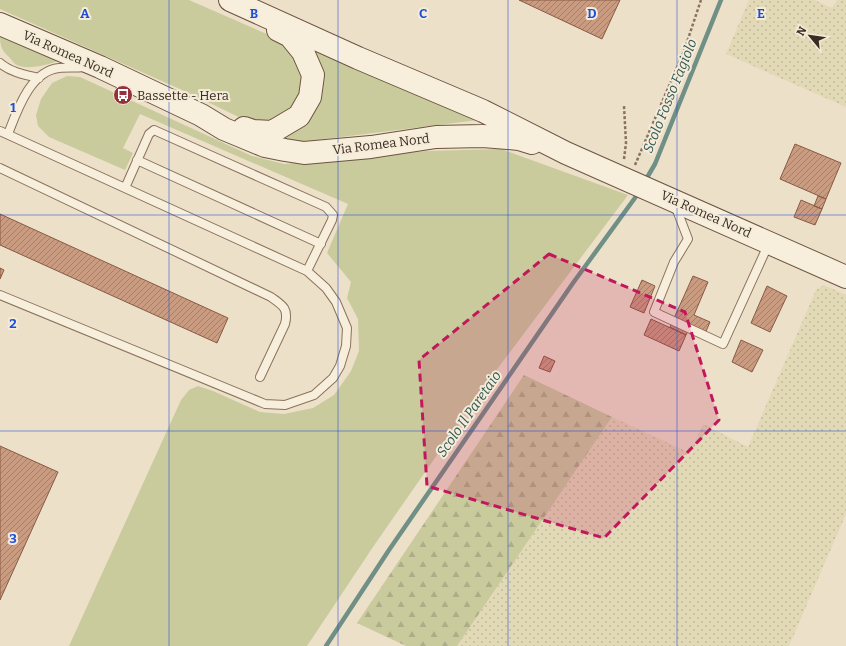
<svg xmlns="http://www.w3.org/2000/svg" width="846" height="646" viewBox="0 0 846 646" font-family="Bitter,serif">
	<defs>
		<pattern id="farmland-dots" width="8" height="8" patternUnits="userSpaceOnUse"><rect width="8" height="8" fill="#e2d9b7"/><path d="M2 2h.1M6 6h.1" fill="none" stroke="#c3ba9d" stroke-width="1.8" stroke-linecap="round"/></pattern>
		<pattern id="forest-firs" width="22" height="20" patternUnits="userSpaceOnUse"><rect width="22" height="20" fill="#c9cb9d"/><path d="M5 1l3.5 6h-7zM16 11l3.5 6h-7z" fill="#adae87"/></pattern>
		<pattern id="building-hatch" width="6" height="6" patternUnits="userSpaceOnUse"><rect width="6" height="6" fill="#c99b81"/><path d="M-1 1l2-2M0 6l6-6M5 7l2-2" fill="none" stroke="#a47f69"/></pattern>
	</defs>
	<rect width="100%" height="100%" fill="#ede0c9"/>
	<!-- farmland -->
	<path fill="url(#farmland-dots)" d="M749,0h65l18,8 5,-8h9v107l-120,-53z
		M824,285l22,10v219l-57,132h-332l155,-229 78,36 13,-29 45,23 68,-157z"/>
	<!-- green -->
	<path fill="#c9cb9d" d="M0,0h189l96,42 20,30 -2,25 -15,18 -19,8h-18l-60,-29 -191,-85z
		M0,35l58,26c-11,4 -32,10 -43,3 -2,-2 -4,-5 -6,-7 -8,-7 -9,-12 -9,-22z
		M309,44l169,76 -177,22 -32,-4 53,-58 -4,-21z
		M67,76l13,1 172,79 32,8 141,-13 76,-2 127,46 -136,181 -119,171 -66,99h-238l112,-246 8,-10 9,-4 15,5 47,21 24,2 29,-6 21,-13 17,-24 8,-20 -1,-32 -11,-21 4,-16 -24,-29 21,-49 -208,-90 -17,34 10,5 -8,17 -76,-33 -11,-11 -2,-11 5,-16 11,-16z"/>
	<!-- forest -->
	<path fill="url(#forest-firs)" d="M524,375l88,42 -155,229h-51l-49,-23z"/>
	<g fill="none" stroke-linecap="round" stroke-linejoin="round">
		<!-- stream -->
		<path stroke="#709086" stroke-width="4.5" d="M645,181l10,-17 66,-164
			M326,646l63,-96 184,-267 67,-92"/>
	</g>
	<!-- building -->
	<path fill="url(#building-hatch)" stroke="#875b45" d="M519,0h101l-18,39z
		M795,144l46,19 -15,36 -46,-20z
		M818,196l8,3 -4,10 -8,-3z
		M801,200l21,9 -7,16 -21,-8z
		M0,214l228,104 -11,25 -217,-98z
		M0,268l4,2 -4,9z
		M693,276l15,6 -14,33 16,7 -6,14 -15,-7 -3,6 -16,-8z
		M642,280l13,6 -11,27 -14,-6z
		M767,286l20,10 -17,36 -19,-9z
		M651,319l35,16 -7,16 -35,-16z
		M741,340l22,10 -11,22 -20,-10z
		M544,356l11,5 -5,11 -11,-4z
		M0,446l58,26 -58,128z"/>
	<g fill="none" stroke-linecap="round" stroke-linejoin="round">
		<defs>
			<path id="service" d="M0,63c10,9 26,12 39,15
				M0,131l307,140 19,17 10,14 11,26 -1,18 -6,20 -7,12 -19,17 -29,10 -20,-1 -265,-109
				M8,134c9,-23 22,-63 51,-66 8,-1 17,0 25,-1
				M137,160l184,84
				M0,168l271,129c11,8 18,11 14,27l-25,53
				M125,188l24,-54 5,-4 172,77 7,8 -1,5 -25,51
				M675,205l13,34 -14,23 -20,50 69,32 46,-101"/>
			<path id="secondary" d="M230,0l128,58 125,53 83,42 280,124
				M0,24l100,43 101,48 23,14 41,17 20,4 19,3 67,-6 65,-10 47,-1 36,3 13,4
				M244,128l9,3 19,1 27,-16 11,-19 3,-22 -10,-23 -13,-16 -12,-6"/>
		</defs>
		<!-- service casing -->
		<use href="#service" stroke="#89725e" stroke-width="10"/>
		<!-- secondary casing -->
		<use href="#secondary" stroke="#6b5441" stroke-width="24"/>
		<!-- path -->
		<path stroke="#89725e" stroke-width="2.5" stroke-dasharray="3 2" stroke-linecap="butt" d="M624,159l2,-16 -2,-37
			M635,165l49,-114 17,-51"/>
		<!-- service -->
		<use href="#service" stroke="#f8eedc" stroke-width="8"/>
		<!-- secondary -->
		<use href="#secondary" stroke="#f8eedc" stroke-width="22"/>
	</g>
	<!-- marked area -->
	<path fill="#c2185b" fill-opacity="0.2" stroke="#c2185b" stroke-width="3" stroke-dasharray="8 5" stroke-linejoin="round" d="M549,254l136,58 34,108 -115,118 -177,-52 -8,-126z"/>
	<!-- grid -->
	<path fill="none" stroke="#1d4ed8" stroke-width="1" stroke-opacity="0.55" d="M169,0v646M338,0v646M508,0v646M677,0v646M0,215h846M0,431h846"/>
	<!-- icons -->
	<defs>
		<symbol id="bus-disc" viewBox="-11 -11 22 22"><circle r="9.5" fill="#953138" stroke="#f5ebd9"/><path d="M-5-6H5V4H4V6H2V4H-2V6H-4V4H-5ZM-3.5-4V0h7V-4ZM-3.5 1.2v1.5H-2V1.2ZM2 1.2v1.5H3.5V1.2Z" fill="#fff"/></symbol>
	</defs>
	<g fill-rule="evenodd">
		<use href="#bus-disc" x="112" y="84" width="22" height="22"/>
	</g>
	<g text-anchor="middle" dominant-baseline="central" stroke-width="4" stroke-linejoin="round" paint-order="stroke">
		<!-- street labels -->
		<g font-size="13" fill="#3a2c21" stroke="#f5ebd9">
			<text transform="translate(68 54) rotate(24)">Via Romea Nord</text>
			<text transform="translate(381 144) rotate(-7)">Via Romea Nord</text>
			<text transform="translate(706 214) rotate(24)">Via Romea Nord</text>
		</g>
		<!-- poi labels -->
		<g font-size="13" fill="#3a2c21" stroke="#f5ebd9" text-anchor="start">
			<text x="137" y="95">Bassette - Hera</text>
		</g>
		<!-- water labels -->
		<g font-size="14" font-style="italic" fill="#315954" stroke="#f5ebd9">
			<text transform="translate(670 96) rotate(-68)">Scolo Fosso Fagiolo</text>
			<text transform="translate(469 414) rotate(-55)">Scolo Il Paretaio</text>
		</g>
	</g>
	<g font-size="13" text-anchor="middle" font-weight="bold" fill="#1d4ed8" stroke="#f5ebd9" stroke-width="4" stroke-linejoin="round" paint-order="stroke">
		<text x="85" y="18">A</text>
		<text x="254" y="18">B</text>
		<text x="423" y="18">C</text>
		<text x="592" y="18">D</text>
		<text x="761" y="18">E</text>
		<text x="13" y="112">1</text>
		<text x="13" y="328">2</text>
		<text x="13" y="543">3</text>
	</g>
	<!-- north arrow -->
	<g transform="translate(810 36) rotate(299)" stroke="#f5ebd9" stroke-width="3" paint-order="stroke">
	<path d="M0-3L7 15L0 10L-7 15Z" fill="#3a2c21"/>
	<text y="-6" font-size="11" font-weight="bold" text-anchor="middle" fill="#3a2c21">N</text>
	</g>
</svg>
